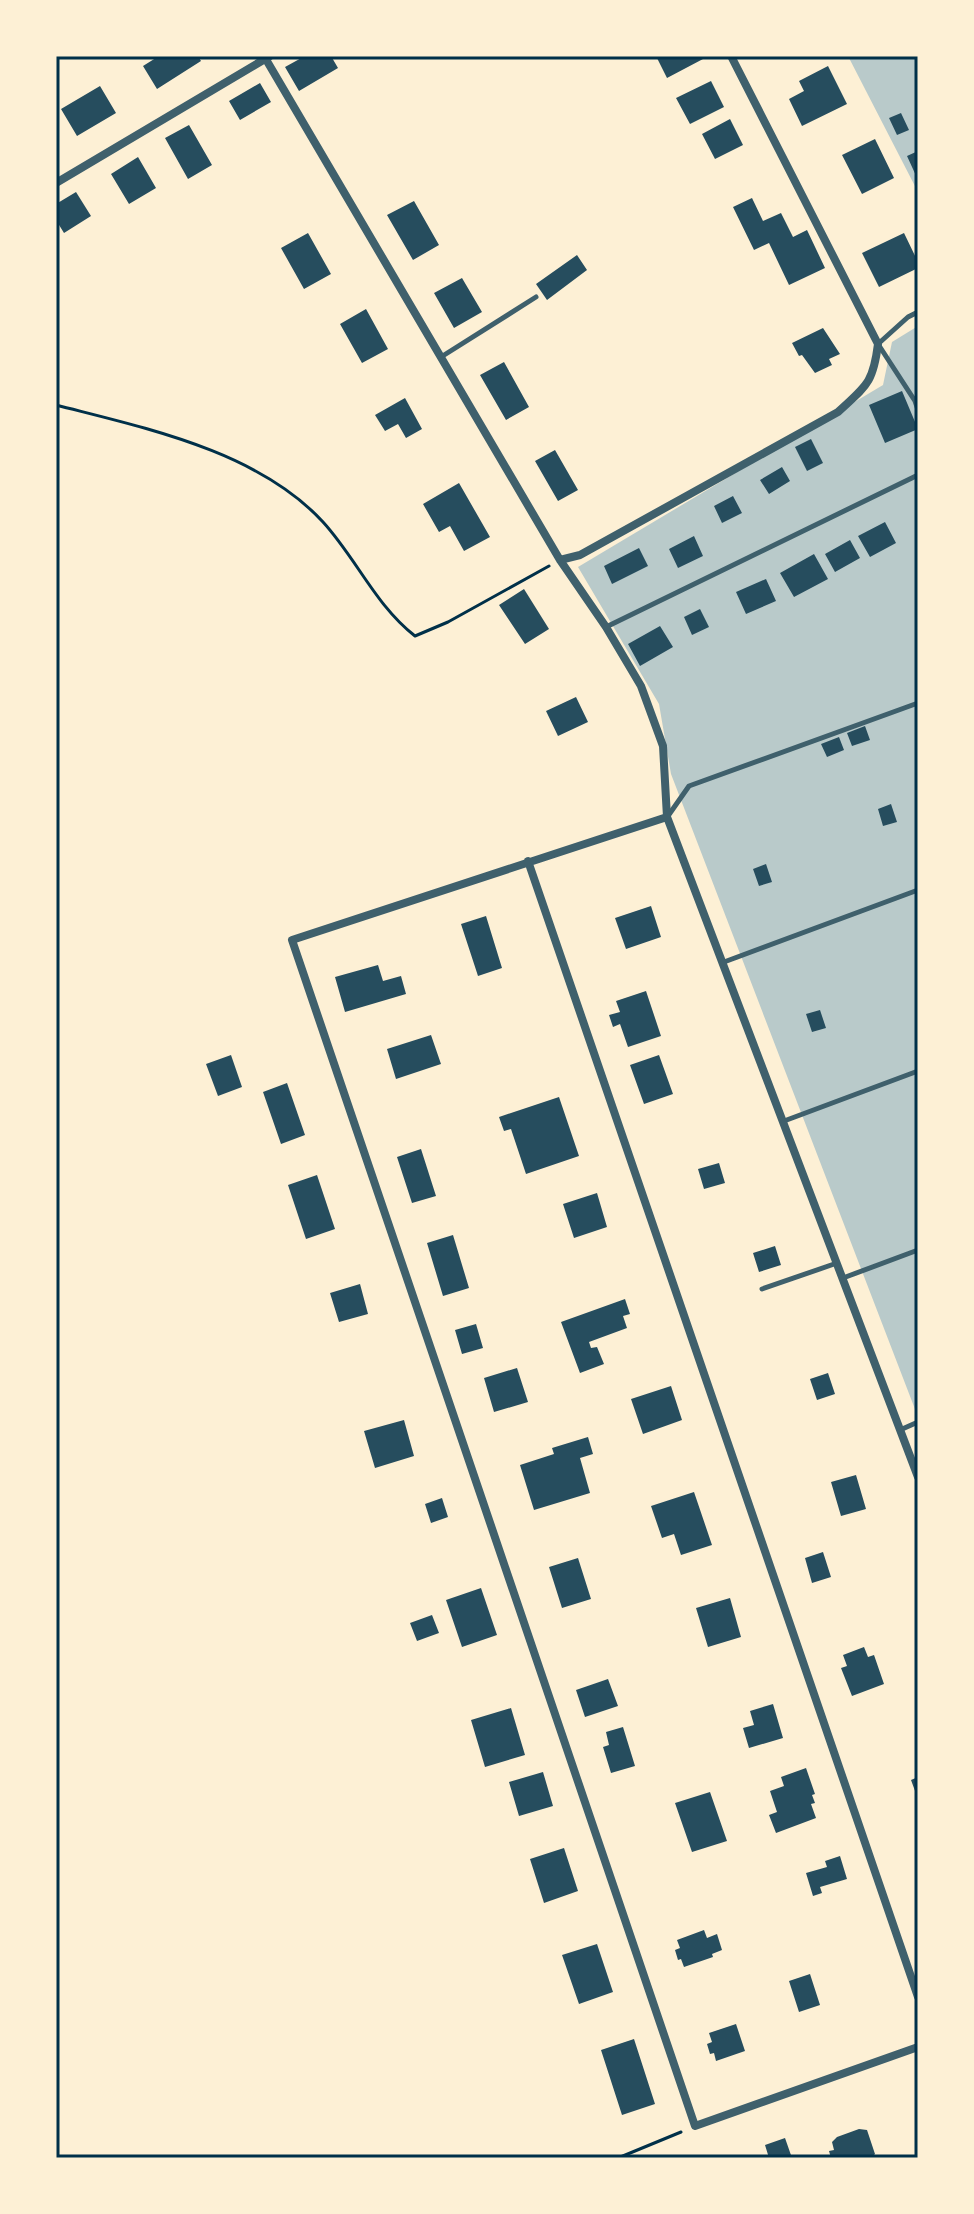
<svg xmlns="http://www.w3.org/2000/svg" width="974" height="2214" viewBox="0 0 974 2214" font-family="'Golos Text',sans-serif">
	<rect width="100%" height="100%" fill="#fdf0d5"/>
	<!-- green -->
	<path fill="#b9caca" d="M848,56h70v136z
		M918,326v1091l-247,-643 -12,-70 -81,-137 305,-182 9,-43z"/>
	<!-- building -->
	<path fill="#264d5e" d="M159,56h39l3,5 -44,28 -14,-23z
		M305,56h26l7,12 -39,23 -14,-24z
		M656,56h46l1,3 -36,19z
		M828,66l19,38 -45,22 -13,-27 15,-8 -5,-10z
		M711,81l13,26 -34,17 -14,-26z
		M260,83l11,19 -31,18 -11,-19z
		M100,86l16,27 -39,23 -16,-27z
		M901,113l8,17 -12,5 -8,-17z
		M730,119l13,26 -28,14 -13,-25z
		M189,125l23,40 -24,14 -23,-41z
		M875,139l19,39 -32,16 -20,-39z
		M918,151v29l-11,-24z
		M138,157l18,31 -27,16 -18,-30z
		M76,192l15,24 -27,17 -8,-13v-16z
		M752,198l11,23 18,-8 12,24 14,-7 18,38 -36,17 -20,-42 -15,7 -21,-43z
		M414,201l25,44 -26,15 -26,-45z
		M308,233l23,41 -27,15 -23,-41z
		M904,233l14,29v6l-39,19 -17,-34z
		M577,255l10,15 -40,30 -11,-16z
		M462,278l20,34 -28,16 -20,-35z
		M366,309l22,40 -26,14 -22,-39z
		M823,328l17,26 -11,5 3,6 -17,8 -13,-18 -3,1 -7,-13z
		M504,362l25,45 -23,13 -26,-45z
		M902,391l16,38 -33,14 -16,-38z
		M405,398l17,31 -16,9 -8,-14 -13,7 -10,-16z
		M811,439l12,24 -16,8 -12,-24z
		M555,450l23,40 -20,11 -23,-40z
		M782,467l8,14 -21,13 -9,-14z
		M459,483l31,54 -26,14 -14,-25 -11,6 -16,-28z
		M733,496l9,17 -20,10 -8,-17z
		M885,522l11,21 -26,14 -12,-21z
		M694,536l9,20 -25,12 -9,-19z
		M850,540l10,18 -25,14 -10,-18z
		M639,548l9,18 -36,18 -8,-18z
		M814,554l14,25 -34,18 -14,-24z
		M766,579l10,22 -30,13 -10,-22z
		M524,589l25,40 -24,15 -26,-39z
		M700,609l9,18 -17,8 -8,-18z
		M660,626l13,21 -33,19 -12,-22z
		M576,697l12,25 -30,14 -12,-25z
		M865,726l5,14 -18,6 -5,-13z
		M839,737l5,13 -17,7 -6,-13z
		M891,804l6,18 -14,4 -5,-17z
		M766,864l6,18 -13,4 -6,-17z
		M651,906l10,31 -35,12 -11,-31z
		M486,916l16,52 -24,8 -17,-52z
		M378,965l5,16 18,-5 5,18 -61,18 -10,-35z
		M646,991l15,45 -33,11 -8,-23 -7,3 -4,-12 11,-3 -4,-11z
		M820,1010l6,18 -14,4 -6,-18z
		M431,1035l10,29 -45,15 -9,-30z
		M231,1055l11,32 -24,9 -12,-32z
		M659,1055l14,39 -29,10 -14,-39z
		M287,1083l18,52 -24,9 -18,-52z
		M559,1097l20,59 -53,18 -15,-45 -7,2 -5,-14z
		M421,1149l15,47 -24,7 -15,-46z
		M719,1163l6,20 -21,6 -6,-20z
		M317,1175l18,54 -29,10 -18,-54z
		M597,1193l10,34 -33,11 -11,-34z
		M453,1235l16,53 -26,8 -16,-53z
		M775,1246l6,19 -22,7 -6,-19z
		M360,1284l8,30 -29,8 -9,-29z
		M625,1299l5,15 -7,2 4,12 -38,14 2,6 6,-1 7,17 -24,9 -19,-51z
		M476,1324l7,24 -21,6 -7,-24z
		M517,1368l11,34 -34,10 -10,-34z
		M828,1373l7,21 -18,6 -7,-21z
		M671,1386l11,34 -39,14 -12,-35z
		M404,1420l10,36 -39,12 -11,-37z
		M588,1437l5,17 -13,4 10,35 -56,17 -14,-45 34,-11 -2,-6z
		M856,1475l10,34 -25,7 -10,-34z
		M694,1492l18,53 -31,10 -7,-21 -12,4 -11,-32z
		M442,1498l6,19 -17,6 -6,-19z
		M823,1552l8,25 -19,6 -7,-25z
		M578,1558l13,41 -29,9 -13,-41z
		M481,1588l16,47 -35,12 -16,-47z
		M730,1598l11,39 -33,10 -12,-39z
		M432,1615l7,18 -22,8 -7,-18z
		M864,1647l4,10 6,-2 10,29 -32,12 -11,-28 6,-2 -4,-11z
		M608,1679l10,27 -33,11 -9,-27z
		M773,1704l10,34 -34,10 -6,-20 11,-3 -4,-14z
		M511,1708l14,47 -40,12 -14,-47z
		M623,1727l12,39 -24,7 -8,-26 6,-2 -3,-13z
		M806,1768l9,26 -3,1 3,8 -4,1 5,14 -40,15 -7,-18 8,-3 -7,-21 14,-5 -3,-9z
		M543,1772l10,34 -34,10 -10,-34z
		M918,1777v22l-7,-19z
		M710,1792l17,49 -35,11 -17,-49z
		M564,1848l14,43 -34,12 -14,-44z
		M840,1856l7,23 -27,8 2,6 -9,3 -7,-23 21,-6 -2,-6z
		M704,1930l3,8 10,-4 5,16 -10,4 1,3 -29,10 -3,-8 -3,1 -3,-10 5,-2 -3,-8z
		M597,1944l16,48 -34,12 -17,-49z
		M810,1974l10,31 -21,7 -10,-31z
		M736,2024l9,27 -29,10 -2,-8 -4,1 -3,-10 5,-2 -3,-9z
		M634,2039l21,65 -33,11 -21,-65z
		M859,2129l8,1 8,24 -4,4h-40l-2,-7 5,-1 -2,-8 5,-5z
		M785,2138l7,20h-23l-4,-13z"/>
	<g fill="none" stroke-linecap="round" stroke-linejoin="round">
		<!-- path -->
		<path stroke="#003049" stroke-width="3" d="M56,405c89,23 202,46 267,117 33,36 53,84 92,114l33,-14 101,-56
			M618,2158l63,-26"/>
		<!-- service -->
		<path stroke="#3f606c" stroke-width="5" d="M918,312l-10,5 -30,27 37,57 3,9
			M441,357l95,-60
			M606,627l312,-152
			M668,816l21,-30 229,-83
			M724,962l194,-72
			M784,1121l134,-50
			M843,1278l75,-28
			M762,1289l75,-26
			M900,1430l18,-8"/>
		<!-- minor -->
		<path stroke="#3f606c" stroke-width="8" d="M264,56l296,504 46,67 35,59 22,60 4,71 251,660
			M56,183l214,-127
			M560,560l20,-5 258,-143c28,-26 35,-28 40,-68l-147,-288
			M667,817l-375,123 403,1186 223,-79
			M528,861l390,1136"/>
	</g>
	<!-- border -->
	<rect width="974" height="2214" fill="none" stroke="#fdf0d5" stroke-width="116"/>
	<rect x="58" y="58" width="858" height="2098" fill="none" stroke="#003049" stroke-width="3"/>
</svg>
